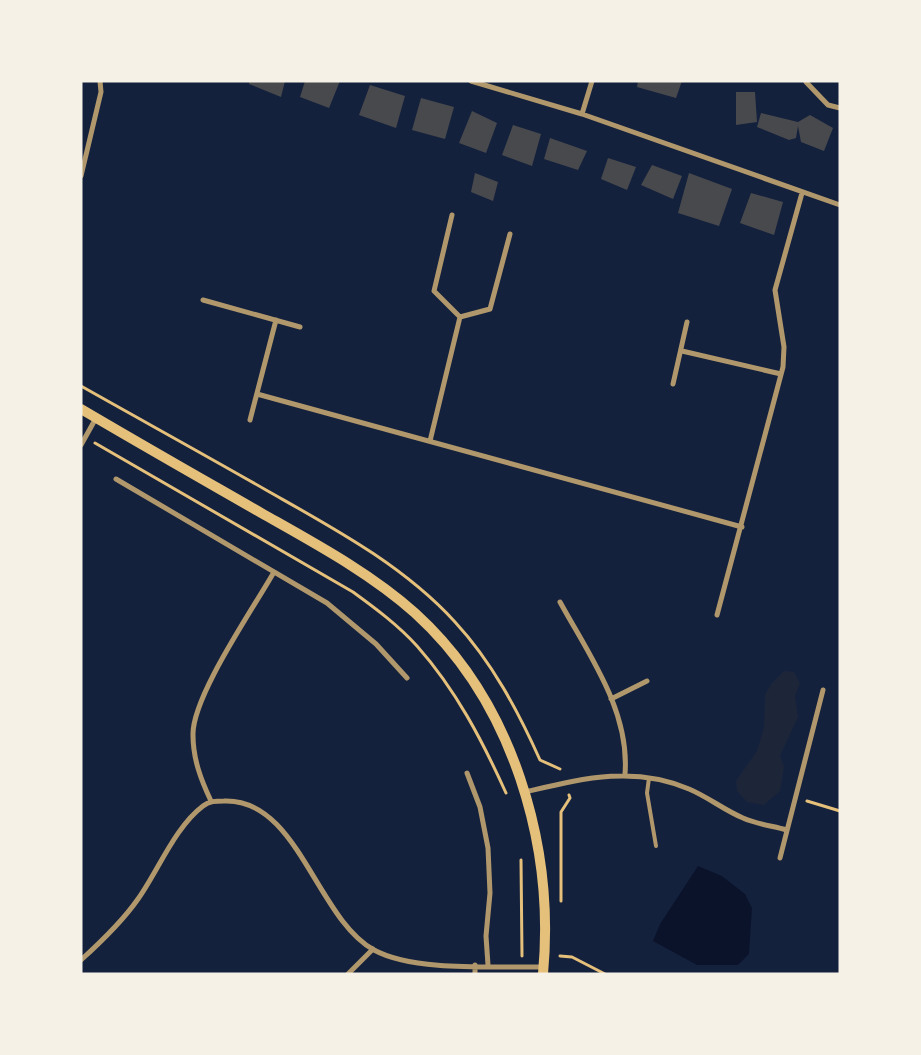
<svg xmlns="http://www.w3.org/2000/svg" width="921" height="1055" viewBox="0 0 921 1055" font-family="'Archivo Narrow',sans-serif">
	<rect width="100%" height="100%" fill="#14213d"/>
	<!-- green -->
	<path fill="#1d2539" d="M784,671l10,1 6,11 -5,13 3,21 -18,39 4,11 -4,24 -16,14 -17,-3 -10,-11 -1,-10 21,-30 7,-24 1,-32 6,-11z"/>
	<!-- water -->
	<path fill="#0b132b" d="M698,866l24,10 23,18 7,14 -3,46 -11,11h-41l-44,-24 7,-17z"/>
	<!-- building -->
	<path fill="#48494c" d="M249,81h36l-4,16 -32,-13z
		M305,81h35l-11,27 -29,-11z
		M638,81h44l-6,17 -39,-11z
		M370,85l35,11 -9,32 -37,-13z
		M736,92h19l2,30 -21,3z
		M421,98l33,9 -9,32 -33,-9z
		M472,111l25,12 -11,30 -27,-10z
		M761,113l37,9 12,-7 23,13 -9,23 -23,-9 -3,-16 -2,12 -7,2 -32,-13z
		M513,125l28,9 -9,32 -30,-11z
		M550,138l37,13 -9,19 -34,-11z
		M608,158l28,9 -9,23 -26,-11z
		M652,165l30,11 -9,23 -32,-14z
		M475,173l23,9 -5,19 -22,-9z
		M689,173l43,16 -13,37 -41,-13z
		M751,193l32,9 -9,33 -34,-12z"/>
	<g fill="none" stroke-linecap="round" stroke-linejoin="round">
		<!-- path -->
		<path stroke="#e5c07b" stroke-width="3" d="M81,386c62,35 124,69 185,104 67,38 137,75 189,132 37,40 63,89 85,138l20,9
			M95,443l258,149c22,16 45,33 64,54 39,44 65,94 89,147
			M807,801l33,10
			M521,860l1,96
			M561,901v-89l9,-14 -1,-3
			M560,956l12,1 33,17"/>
		<!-- service -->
		<path stroke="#b1986c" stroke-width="4" d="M649,778l-2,15 9,53"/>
		<!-- minor -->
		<path stroke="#b1986c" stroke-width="5" d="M471,81l111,33 258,91
			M806,82l22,23 12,3
			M582,114l10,-33
			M81,176l20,-84 -1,-11
			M452,215l-18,76 26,26 30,-8 20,-75
			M203,300l97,27
			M682,351l99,23
			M673,384l14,-62
			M257,394l485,133
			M250,420l26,-100
			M430,441l30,-124
			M81,445l15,-27
			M116,479l211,124 49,41 31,34
			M560,602c29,53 70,109 65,172
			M717,615l66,-248 1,-20 -9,-57 27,-97
			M611,699l36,-18
			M467,773l13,34 8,41 2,45 -4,43 2,29
			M525,792c56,-13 108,-27 164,-3 19,8 35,21 54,29 13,6 30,8 44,12
			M211,801c-10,-21 -18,-42 -18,-66 -1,-38 60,-126 81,-163
			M780,858l43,-168
			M81,960c21,-19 41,-38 57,-61 20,-28 37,-72 65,-93 6,-5 13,-5 21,-5 74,-3 92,117 150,149 40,22 123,16 169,17
			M475,965v9
			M348,974l25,-25"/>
		<!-- secondary -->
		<path stroke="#e5c07b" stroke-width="10" d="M81,409c61,36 121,70 182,105 53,30 107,59 152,99 98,89 140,232 128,361"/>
	</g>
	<!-- border -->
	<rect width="921" height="1055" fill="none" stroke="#f6f1e7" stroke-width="165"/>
</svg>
